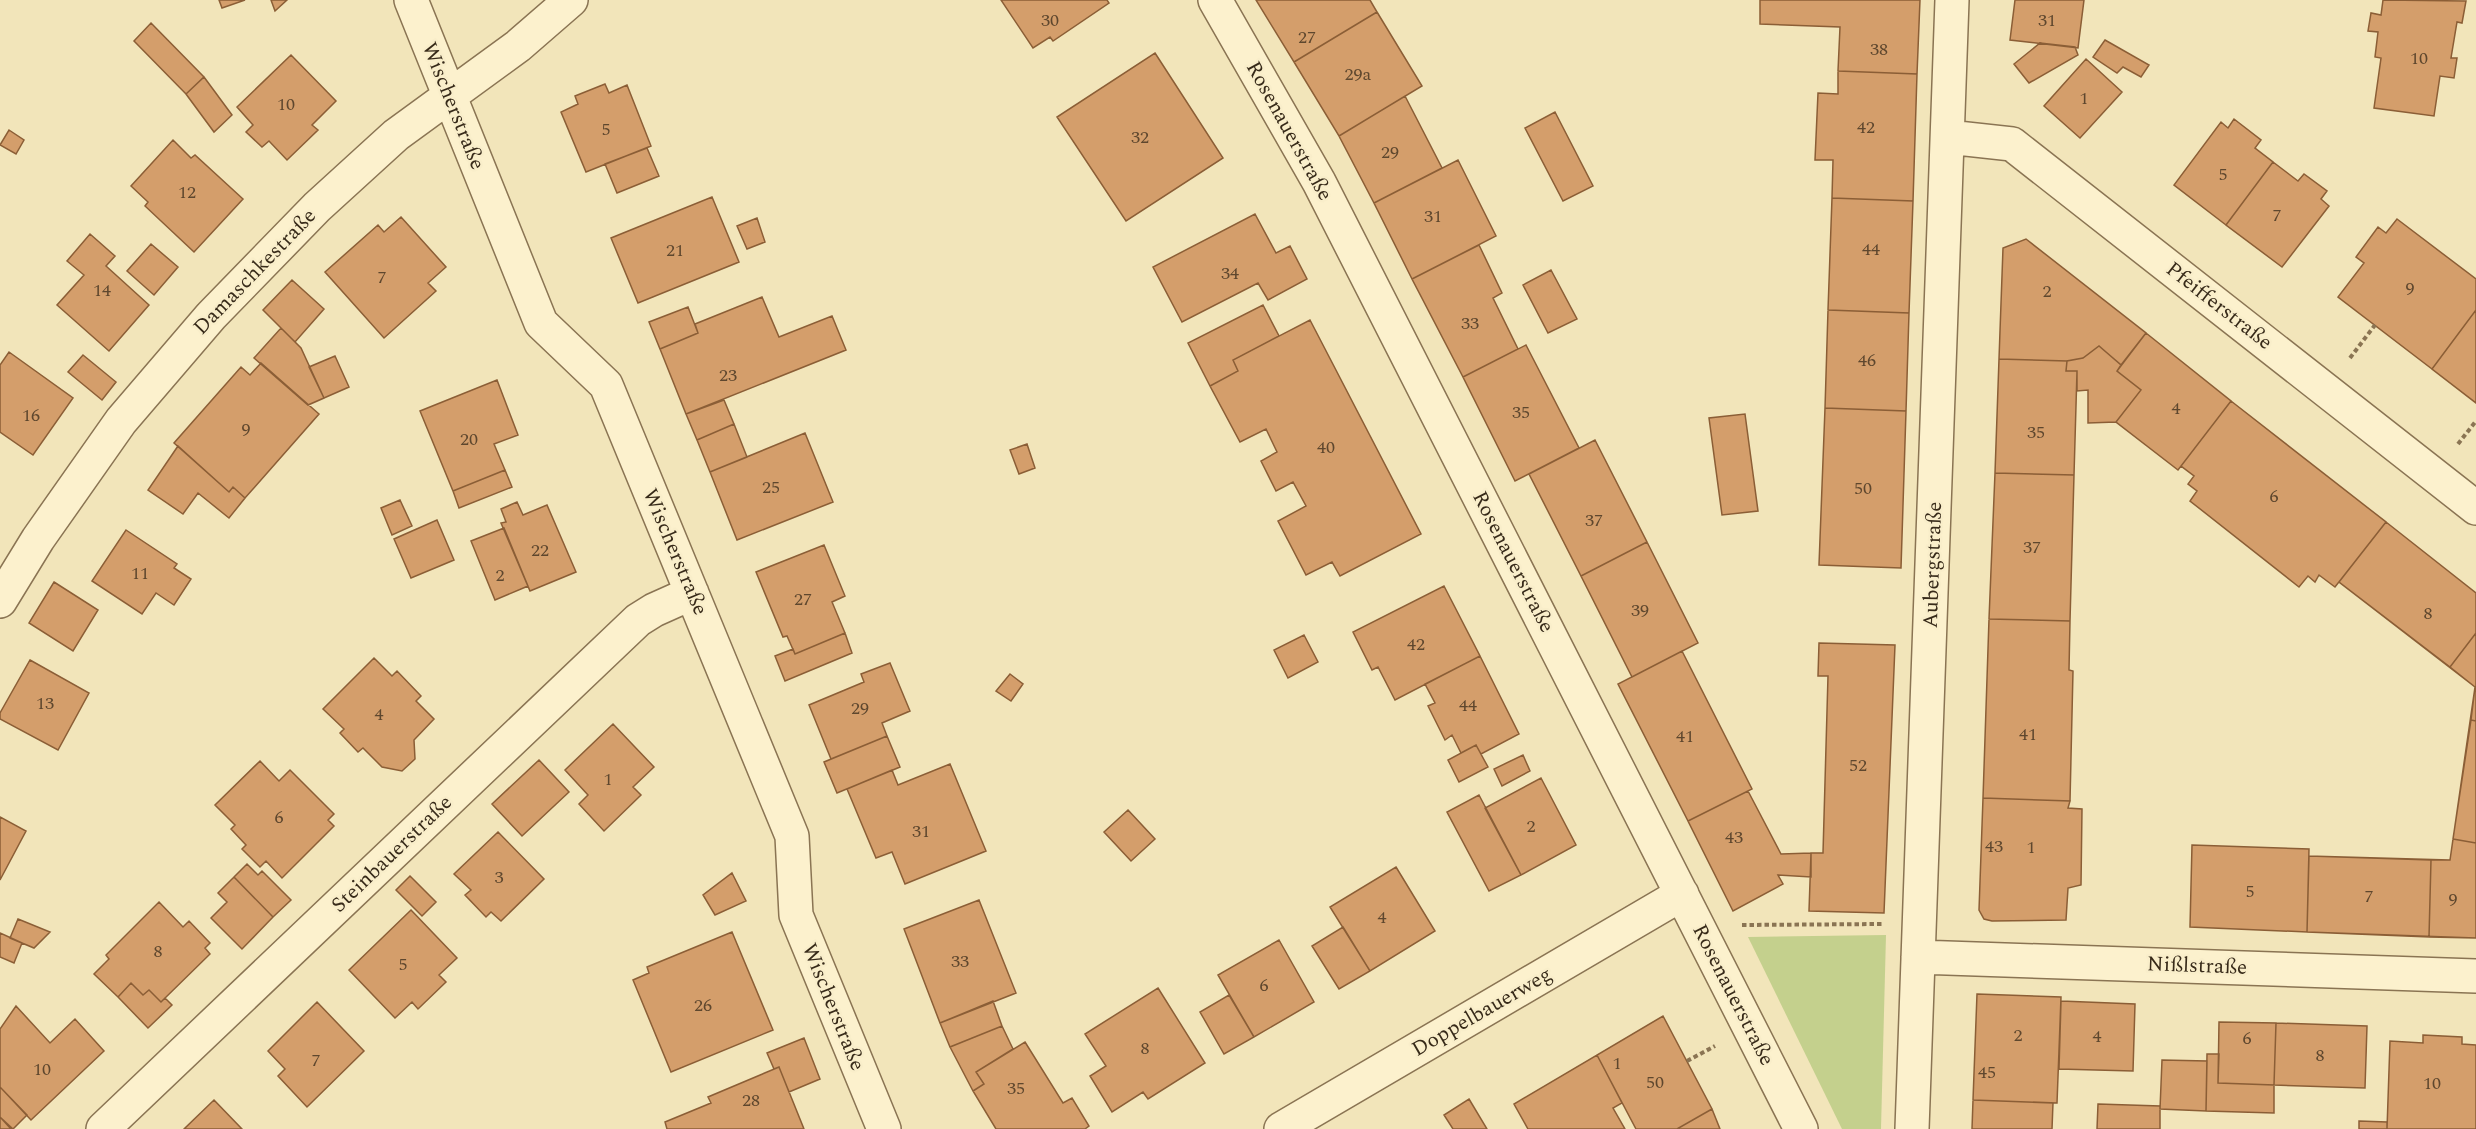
<svg xmlns="http://www.w3.org/2000/svg" width="2476" height="1129" viewBox="0 0 2476 1129" font-family="Spectral,serif">
	<rect width="100%" height="100%" fill="#f2e5ba"/>
	<!-- green -->
	<path fill="#c4d08d" d="M1886,935l-5,194h-39l-94,-192z"/>
	<!-- building -->
	<path fill="#d49e6b" stroke="#8b5e36" stroke-width="1.5" d="M219,0h26l-23,8z
		M271,0h16l-12,11z
		M1001,0h106l2,3 -56,38 -3,-4 -17,11z
		M1256,0h114l7,12 -83,50z
		M1760,0h160l-3,74 -79,-3 2,-44 -80,-3z
		M2015,0h69l-6,48 -68,-8z
		M2383,0l83,1 -4,22 -5,-1 -6,36h6l-3,20 -14,-2 -6,40 -60,-8 7,-50 -6,-1 3,-25 -10,-1 3,-18 10,2z
		M1377,12l45,74 -83,50 -45,-74z
		M151,23l53,54 -18,17 -52,-53z
		M2105,40l44,25 -8,12 -18,-10 -6,6 -24,-16z
		M2040,43l35,4 3,8 -49,28 -15,-19z
		M1155,53l68,105 -97,63 -69,-104z
		M291,55l45,46 -24,24 6,5 -31,30 -18,-19 -7,6 -16,-15 7,-7 -16,-18z
		M2086,59l36,33 -42,46 -36,-32z
		M1838,71l79,3 -4,127 -81,-3 1,-38h-18l3,-67 20,1z
		M204,77l28,38 -18,17 -28,-38z
		M605,84l4,9 18,-8 24,61 -65,26 -25,-60 17,-8 -3,-8z
		M1405,96l37,72 -68,35 -35,-67z
		M1555,112l38,74 -30,15 -38,-73z
		M2234,119l27,21 -6,8 18,14 -47,63 -52,-40 47,-63 7,6z
		M9,130l15,10 -8,14 -16,-9z
		M173,140l18,18 4,-3 48,44 -49,53 -49,-46 3,-4 -17,-16z
		M647,148l12,28 -42,17 -12,-29z
		M1458,160l38,76 -84,43 -38,-76z
		M2273,162l25,19 6,-7 23,17 -6,8 8,7 -47,61 -56,-42z
		M712,197l27,65 -101,41 -27,-65z
		M1832,198l81,3 -4,112 -81,-3z
		M1255,214l21,39 14,-7 17,33 -39,21 -10,-17 -76,39 -29,-55z
		M401,217l45,50 -18,16 8,8 -52,47 -59,-66 53,-47 6,7z
		M757,218l8,24 -18,7 -10,-23z
		M2397,219l79,60v31l-44,59 -94,-72 26,-34 -8,-6 22,-30 8,6z
		M90,234l25,22 -9,10 43,39 -40,46 -52,-46 27,-30 -17,-14z
		M2026,239l120,94 -25,32 -22,-19 -16,12 -16,3 -68,-2 4,-111z
		M151,244l27,23 -24,28 -27,-24z
		M1479,245l23,48 -9,5 25,51 -55,28 -51,-98z
		M1551,270l26,49 -29,14 -25,-48z
		M292,280l32,29 -29,33 -32,-32z
		M762,297l17,40 53,-21 14,34 -160,64 -26,-65 38,-16 -3,-9z
		M1263,305l16,31 -46,24 5,11 -28,15 -22,-43z
		M688,307l10,26 -38,16 -11,-27z
		M1828,310l81,3 -3,98 -81,-3z
		M2476,310v93l-44,-34z
		M1310,320l111,214 -81,42 -8,-14 -26,13 -28,-54 28,-15 -13,-24 -17,9 -15,-30 16,-9 -11,-23 -26,13 -30,-56 28,-15 -5,-11z
		M281,328l20,20 23,50 -16,7 -54,-47z
		M2146,333l85,68 -53,69 -62,-48 25,-32 -24,-19z
		M1526,345l53,103 -64,33 -52,-104z
		M2099,346l22,19 -4,6 24,19 -25,32 -28,1v-33l-11,1v-20h-11l1,-10 16,-3z
		M9,352l64,46 -40,57 -33,-23v-67z
		M83,355l33,27 -14,18 -34,-28z
		M335,356l14,31 -25,11 -15,-31z
		M1999,359l68,2 -1,10h11l-3,104 -79,-2z
		M261,363l58,51 -74,84 -12,-11 -4,5 -55,-49 67,-76 9,8z
		M497,380l21,55 -24,9 11,26 -52,21 -33,-80z
		M724,400l10,24 -37,16 -11,-26z
		M2231,401l155,121 -51,65 -16,-12 -4,7 -7,-6 -9,11 -109,-86 7,-10 -9,-7 6,-8 -13,-10z
		M1825,408l81,3 -5,157 -82,-3z
		M1745,414l13,97 -36,4 -13,-97z
		M734,424l13,33 -37,15 -13,-32z
		M805,433l28,69 -96,38 -27,-68z
		M1595,440l52,102 -66,34 -52,-102z
		M1027,444l8,24 -16,6 -9,-24z
		M178,446l51,46 4,-5 12,11 -16,20 -31,-25 -15,21 -35,-24z
		M505,470l7,17 -53,21 -6,-17z
		M1995,473l79,2 -4,146 -81,-2z
		M400,500l12,26 -20,9 -11,-27z
		M517,502l6,13 24,-10 29,67 -46,19 -29,-68 5,-1 -5,-13z
		M437,520l17,40 -43,18 -17,-39z
		M2386,522l90,71v40l-26,34 -111,-85z
		M2386,522l90,71v345l-169,-6 2,-76 141,4 25,-173 -136,-105z
		M504,528l24,58 -33,14 -24,-59z
		M126,530l51,34 -3,4 17,11 -17,26 -18,-12 -14,21 -50,-33z
		M1647,542l51,101 -66,34 -51,-101z
		M824,545l21,51 -13,6 13,31 -50,21 -8,-18 -4,1 -27,-65z
		M54,582l44,28 -25,41 -44,-28z
		M1444,586l36,70 -85,44 -17,-33 -6,3 -19,-38z
		M1989,619l81,2 -1,49 4,1 -3,130 -87,-3z
		M845,633l7,20 -67,28 -10,-25 18,-7 2,5z
		M2476,633v88l-5,-1 4,-33 -25,-20z
		M1304,635l14,27 -30,16 -14,-28z
		M1819,643l76,2 -11,268 -75,-2 2,-58h12l5,-177h-10z
		M1682,651l70,138 -64,32 -70,-137z
		M1480,656l39,78 -38,20 -5,-9 -15,8 -9,-18 -7,5 -17,-34 7,-3 -10,-19z
		M374,658l18,18 5,-5 24,25 -5,5 18,18 -20,21 1,19 -13,12 -20,-4 -19,-19 -5,4 -18,-19 4,-4 -21,-20z
		M30,660l59,33 -31,57 -58,-31v-6z
		M890,663l20,48 -28,12 5,13 -56,23 -22,-54 55,-23 -3,-8z
		M1010,674l13,10 -12,17 -15,-10z
		M2471,720l5,1v122l-23,-4z
		M613,724l41,43 -21,20 8,8 -37,36 -25,-27 9,-9 -23,-25z
		M887,736l13,31 -63,26 -13,-31z
		M1476,745l12,22 -29,15 -11,-22z
		M1523,755l7,16 -28,15 -8,-17z
		M539,760l30,32 -47,44 -30,-32z
		M260,761l19,20 11,-11 44,44 -6,6 6,6 -52,52 -16,-17 -6,6 -18,-18 4,-4 -15,-16 4,-4 -20,-20z
		M950,764l36,87 -81,33 -13,-32 -16,6 -29,-69 45,-19 6,15z
		M1541,778l35,67 -55,30 -36,-67z
		M1748,791l33,63 30,-1v24l-33,-2 5,9 -50,27 -45,-90z
		M1479,795l42,80 -32,16 -42,-79z
		M1983,798l87,3 -2,7 14,1 -1,76 -13,3 -2,32 -74,1 -8,-2 -5,-9z
		M1128,810l27,29 -24,22 -27,-29z
		M0,817l26,14 -26,49z
		M498,832l46,47 -43,42 -10,-9 -5,5 -21,-22 6,-5 -17,-16z
		M2453,839l23,4v95l-47,-1 2,-77h19z
		M2192,845l117,4 -2,83 -117,-5z
		M2309,856l122,4 -2,77 -122,-5z
		M247,864l11,11 4,-4 29,29 -18,17 -39,-40z
		M1396,867l39,64 -65,40 -40,-64z
		M732,873l14,28 -31,14 -12,-20z
		M410,876l26,26 -14,14 -26,-26z
		M234,877l39,40 -31,32 -31,-31 16,-16 -9,-9z
		M979,900l37,93 -76,30 -36,-94z
		M159,902l24,25 6,-6 21,22 -5,5 5,6 -49,48 -12,-12 -6,5 -12,-12 -13,14 -24,-23 15,-15 -3,-4z
		M411,910l46,48 -18,17 7,7 -28,27 -6,-7 -17,16 -46,-48z
		M18,919l32,13 -16,16 -24,-10z
		M1343,927l27,44 -31,18 -27,-43z
		M732,932l41,98 -102,42 -38,-92 16,-7 -2,-6z
		M0,933l22,10 -8,20 -14,-6z
		M1279,940l35,62 -60,35 -36,-62z
		M131,983l12,12 6,-5 12,12 4,-4 7,7 -24,23 -30,-31z
		M1158,988l47,75 -57,36 -5,-7 -31,20 -22,-36 16,-10 -21,-32z
		M1977,994l84,3 -4,106 -84,-3z
		M1229,995l25,42 -30,17 -24,-42z
		M993,1001l9,25 -52,21 -10,-24z
		M2061,1001l74,3 -2,67 -74,-2z
		M317,1002l47,49 -57,56 -29,-31 7,-7 -17,-18z
		M16,1006l34,37 25,-24 29,32 -73,69 -31,-33v-58z
		M1663,1016l49,93 -35,20h-41l-39,-74z
		M2219,1022l57,1 -2,62 -56,-2z
		M2276,1023l91,3 -2,62 -91,-3z
		M1002,1026l11,23 -37,23 8,12 -11,7 -23,-44z
		M2423,1035l39,2v7l14,1v84h-89l3,-88 33,2z
		M804,1038l16,41 -31,13 -10,-25 -5,2 -7,-16z
		M1025,1042l38,61 9,-5 17,28 -4,3h-89l-23,-38 11,-7 -8,-12z
		M2207,1054h12l-1,29 56,2v28l-68,-2z
		M1597,1055l25,48 -9,5 12,21h-97l-14,-25z
		M2162,1060l45,1 -1,50 -46,-2z
		M779,1067l25,62h-137l-2,-7 46,-19 -3,-6z
		M0,1087l27,28 -14,14 -13,-12z
		M1469,1099l18,30h-34l-9,-14z
		M214,1100l28,29h-58z
		M1973,1100l80,3 -1,26h-80z
		M2098,1104l62,2v23h-63z
		M1712,1109l8,20h-43z
		M0,1117l11,12h-11z
		M2359,1121l28,1v7h-28z"/>
	<g fill="none" stroke-linecap="round" stroke-linejoin="round">
		<defs>
			<path id="street" d="M411,0l130,323 65,62 186,451 4,79 88,214
				M1215,0l104,182 482,947
				M1948,137l64,7 464,364
				M0,601l38,-62 83,-118 90,-105 106,-109 79,-72 122,-89 53,-46
				M1918,957l558,19
				M103,1129l535,-509 16,-10 38,-17
				M1281,1129l401,-235
				M1912,1129l40,-1129"/>
		</defs>
		<!-- street casing -->
		<use href="#street" stroke="#8a7453" stroke-width="36"/>
		<!-- path -->
		<path stroke="#8a7453" stroke-width="4" stroke-dasharray="4.5 3" stroke-linecap="butt" d="M2350,358l25,-33
			M2458,444l18,-23
			M1742,925l140,-1
			M1687,1061l28,-15"/>
		<!-- street -->
		<use href="#street" stroke="#fcf1cd" stroke-width="33"/>
	</g>
	<g text-anchor="middle" dominant-baseline="central" stroke-width="5" stroke-linejoin="round" paint-order="stroke">
		<!-- number labels -->
		<g font-size="18" fill="#5e472e">
			<text x="1050" y="20">30</text>
			<text x="2047" y="20">31</text>
			<text x="1307" y="37">27</text>
			<text x="1879" y="49">38</text>
			<text x="2419" y="58">10</text>
			<text x="1358" y="74">29a</text>
			<text x="2084" y="98">1</text>
			<text x="286" y="104">10</text>
			<text x="1866" y="127">42</text>
			<text x="606" y="129">5</text>
			<text x="1140" y="137">32</text>
			<text x="1390" y="152">29</text>
			<text x="2223" y="174">5</text>
			<text x="187" y="192">12</text>
			<text x="2277" y="215">7</text>
			<text x="1433" y="216">31</text>
			<text x="1871" y="249">44</text>
			<text x="675" y="250">21</text>
			<text x="1230" y="273">34</text>
			<text x="382" y="277">7</text>
			<text x="2410" y="288">9</text>
			<text x="102" y="290">14</text>
			<text x="2047" y="291">2</text>
			<text x="1470" y="323">33</text>
			<text x="1867" y="360">46</text>
			<text x="728" y="375">23</text>
			<text x="2176" y="408">4</text>
			<text x="1521" y="412">35</text>
			<text x="31" y="415">16</text>
			<text x="246" y="429">9</text>
			<text x="2036" y="432">35</text>
			<text x="469" y="439">20</text>
			<text x="1326" y="447">40</text>
			<text x="771" y="487">25</text>
			<text x="1863" y="488">50</text>
			<text x="2274" y="496">6</text>
			<text x="1594" y="520">37</text>
			<text x="2032" y="547">37</text>
			<text x="540" y="550">22</text>
			<text x="140" y="573">11</text>
			<text x="500" y="575">2</text>
			<text x="803" y="599">27</text>
			<text x="1640" y="610">39</text>
			<text x="2428" y="613">8</text>
			<text x="1416" y="644">42</text>
			<text x="45" y="703">13</text>
			<text x="1468" y="705">44</text>
			<text x="860" y="708">29</text>
			<text x="379" y="714">4</text>
			<text x="2028" y="734">41</text>
			<text x="1685" y="736">41</text>
			<text x="1858" y="765">52</text>
			<text x="608" y="779">1</text>
			<text x="279" y="817">6</text>
			<text x="1531" y="826">2</text>
			<text x="921" y="831">31</text>
			<text x="1734" y="837">43</text>
			<text x="1994" y="846">43</text>
			<text x="2031" y="847">1</text>
			<text x="499" y="877">3</text>
			<text x="2250" y="891">5</text>
			<text x="2369" y="896">7</text>
			<text x="2453" y="899">9</text>
			<text x="1382" y="917">4</text>
			<text x="158" y="951">8</text>
			<text x="960" y="961">33</text>
			<text x="403" y="964">5</text>
			<text x="1264" y="985">6</text>
			<text x="703" y="1005">26</text>
			<text x="2018" y="1035">2</text>
			<text x="2097" y="1036">4</text>
			<text x="2247" y="1038">6</text>
			<text x="1145" y="1048">8</text>
			<text x="2320" y="1055">8</text>
			<text x="316" y="1060">7</text>
			<text x="1617" y="1063">1</text>
			<text x="42" y="1069">10</text>
			<text x="1987" y="1072">45</text>
			<text x="1655" y="1082">50</text>
			<text x="2432" y="1083">10</text>
			<text x="1016" y="1088">35</text>
			<text x="751" y="1100">28</text>
		</g>
		<!-- street labels -->
		<g font-size="21" fill="#372a19" stroke="#f9eeca">
			<text transform="translate(453 106) rotate(68)">Wischerstraße</text>
			<text transform="translate(1289 131) rotate(61)">Rosenauerstraße</text>
			<text transform="translate(255 272) rotate(-46)">Damaschkestraße</text>
			<text transform="translate(2219 306) rotate(38)">Pfeifferstraße</text>
			<text transform="translate(675 552) rotate(67)">Wischerstraße</text>
			<text transform="translate(1513 562) rotate(63)">Rosenauerstraße</text>
			<text transform="translate(1933 565) rotate(-88)">Aubergstraße</text>
			<text transform="translate(392 854) rotate(-44)">Steinbauerstraße</text>
			<text transform="translate(2197 966) rotate(2)">Nißlstraße</text>
			<text transform="translate(1733 995) rotate(63)">Rosenauerstraße</text>
			<text transform="translate(833 1007) rotate(68)">Wischerstraße</text>
			<text transform="translate(1482 1012) rotate(-30)">Doppelbauerweg</text>
		</g>
	</g>
</svg>
